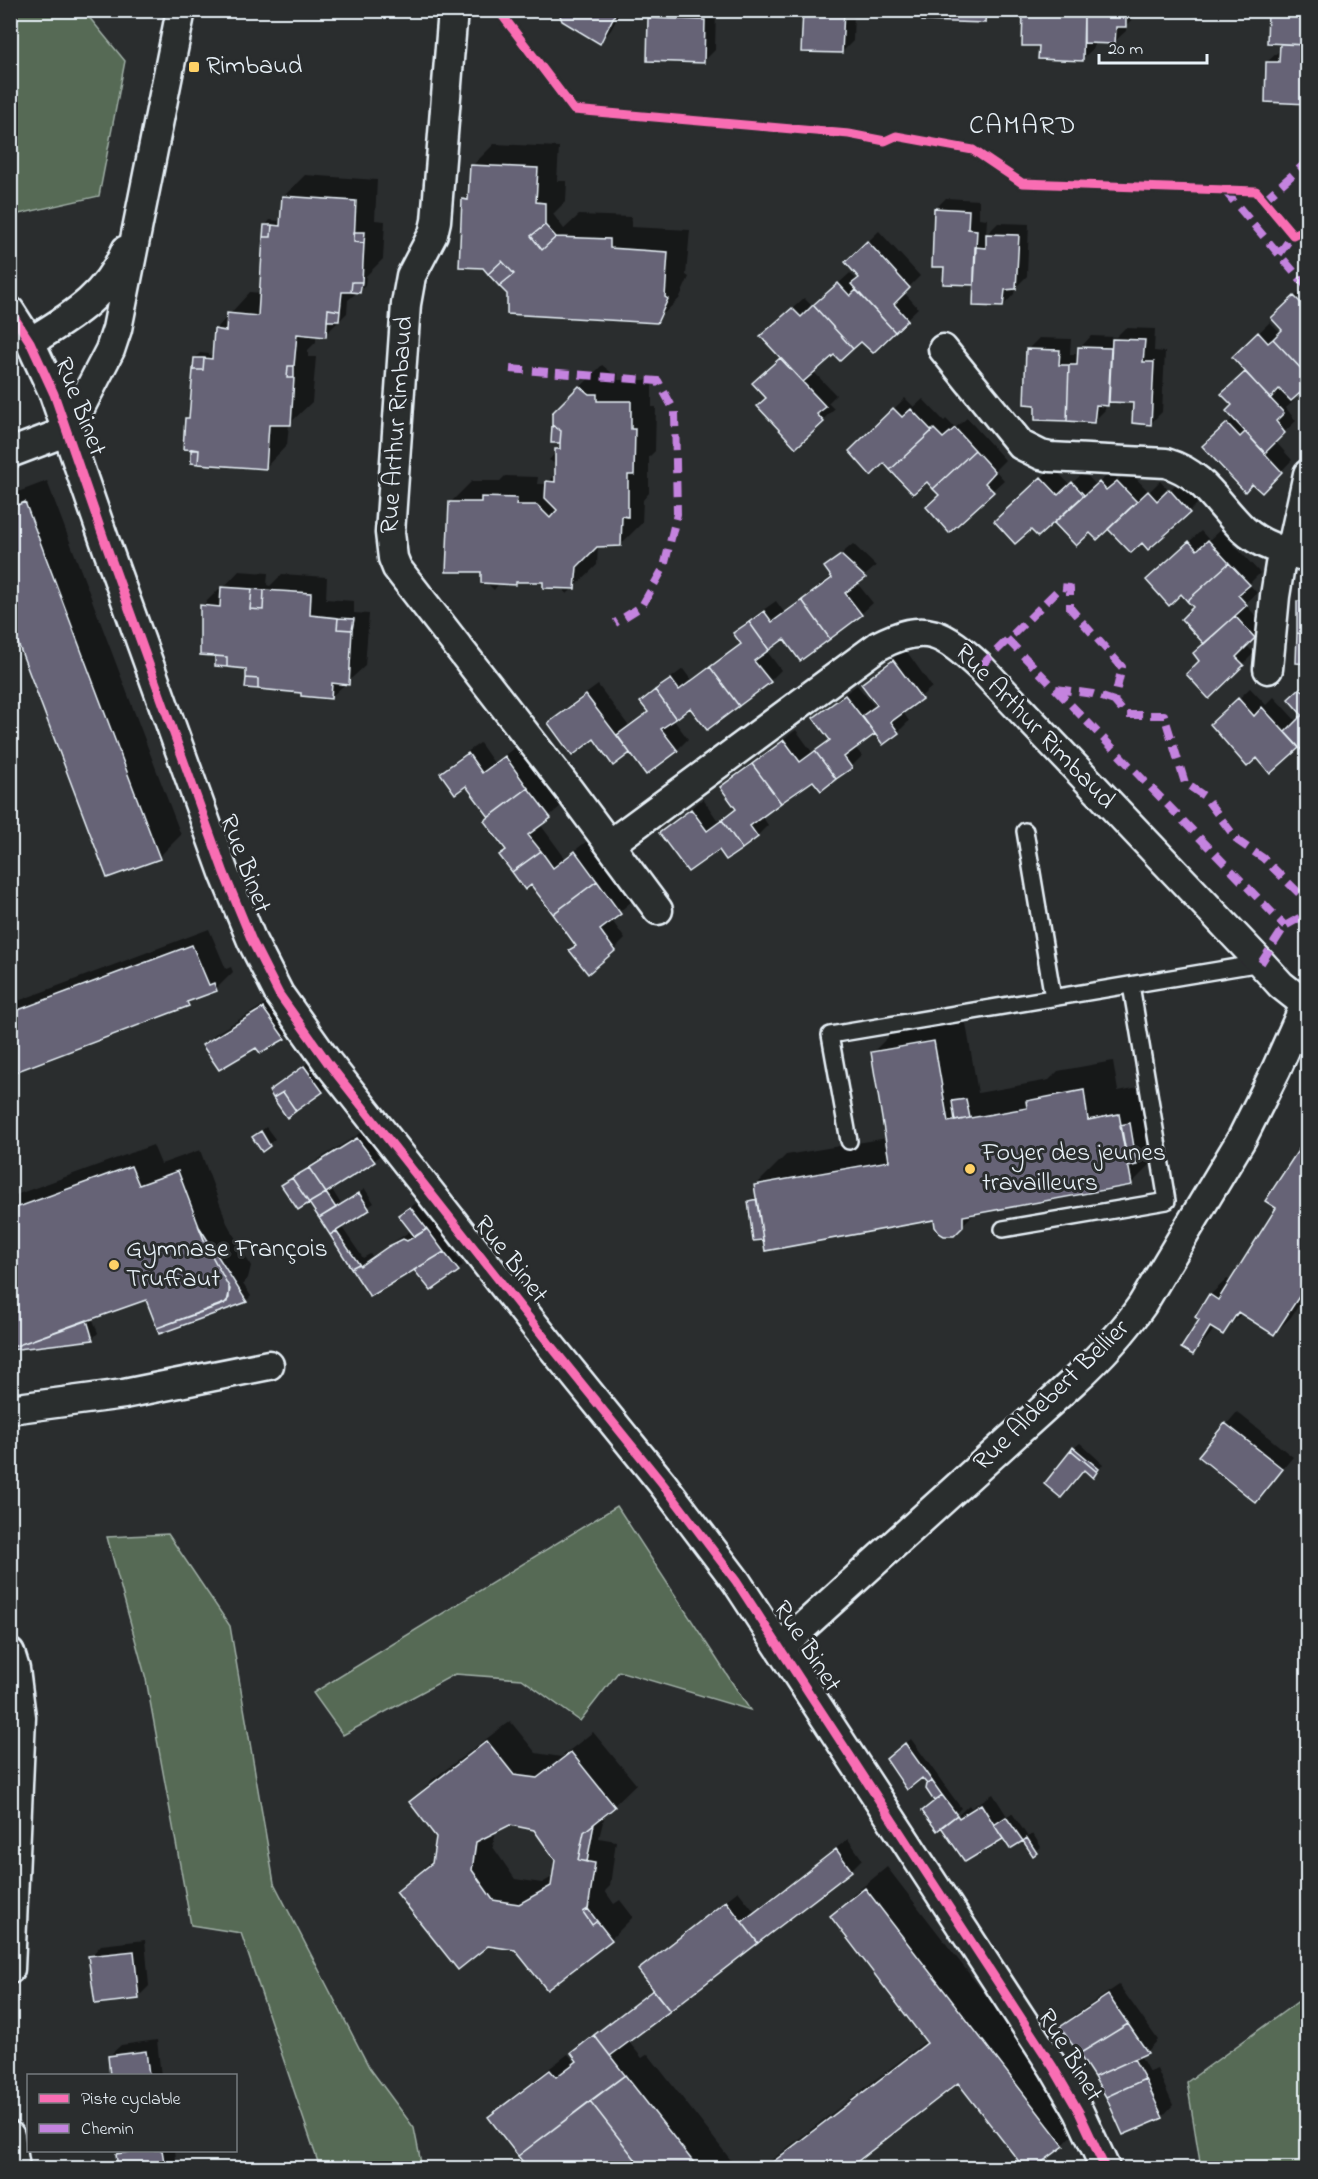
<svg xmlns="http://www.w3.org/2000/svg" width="1318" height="2179" viewBox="0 0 1318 2179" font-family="'Indie Flower',sans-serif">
	<rect width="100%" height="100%" fill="#2a2d2e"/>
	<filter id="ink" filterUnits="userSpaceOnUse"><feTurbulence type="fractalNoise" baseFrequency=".0167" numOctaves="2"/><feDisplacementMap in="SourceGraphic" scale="12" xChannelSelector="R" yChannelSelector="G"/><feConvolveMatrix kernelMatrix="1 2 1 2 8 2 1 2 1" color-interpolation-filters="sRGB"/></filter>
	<g filter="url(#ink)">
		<!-- green -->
		<path fill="#566a54" stroke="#9faea6" stroke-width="1.5" d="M10,11h74l41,50 -26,135 -80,18 -8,-11z
			M617,1506l133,204 -131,-39 -39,50 -58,-42 -67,-5 -112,61 -30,-42z
			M168,1534l62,92 44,257 95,184 45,61 8,40h-102l-79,-235 -50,-8 -45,-246 -39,-142z
			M1307,1995v173h-106l-14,-86z"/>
		<!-- shadow -->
		<path fill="#0007" fill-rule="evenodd" d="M560,10h61l-10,20 -11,12z
			M658,10h58l-1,40 -11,11 -55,-42z
			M805,10h49l-1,31 -11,11z
			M924,10h71l-11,12z
			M1024,10h113v5l-11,10v6l-12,11h-20v6l-12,11 -42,-15z
			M1308,10v92l-41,-40 12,-11h2v-9z
			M494,144l65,3 -2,34h10l-1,20 -13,13 11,15 15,-14 53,2 -1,10 59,3 -4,45 3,2 -10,22 -23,22 -148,-27 -45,-94 7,-7 2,-27z
			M305,175l72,5 -2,40 10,1 -2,38 -17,17 -1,10 -17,14 -1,13 -22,22 -9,-1v8l-8,8v7h8l-4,45 -23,22 -2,21 -21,22 -73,-19 -7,-29 5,-5 4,-56 5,-5 9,1v2l5,-5 1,-21 35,-38 11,1 4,-67 5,-6 8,1 4,-4 1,-20z
			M946,198l33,2v18l8,1 -1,16 12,-12 31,1 -2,52 -12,12 -1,6 -11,12 -28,-23 -29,-17 -11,-57z
			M879,231l41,45 -16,16 14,16 -45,43 -12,-12 -27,13 -21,19 23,24 -8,8 6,6 -38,37 -29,-49 -1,-25 16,-15 -8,-32 30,-27 9,9 37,-34 7,7 3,-3 -13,-15z
			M1306,286l2,98 -17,14 3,3 -8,7 10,13 -21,20 17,19 -30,31 -47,-56 19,-17v-13l-11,-11 24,-22 -2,-26 25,-24 11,11 3,-3 -11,-12z
			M1125,328l30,1 -1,22 11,1 -3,60 -11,11 -16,-21 -23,-2 -6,4 -1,6 -11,11 -57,-17 -9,-55 11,-11 32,1 -1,15h9l1,-6 11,-12 25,1z
			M602,365l10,8h6v7h34v27h4l-1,44 -6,6v36l-6,7 -1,23 -22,22h-22l-1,20 -30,29 -4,-5 2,-2 -21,-7h-26l-3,3 -15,-1 -6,8 -6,-6 2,-2 -40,-79 22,-22h28l5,-5 33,1 -1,7h10l10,-11v-8l-8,-5 13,-14 -8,-32z
			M905,398l9,9 9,-8 21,22 2,-2 9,9 12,-10 38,42 -10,10 9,10 -12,11 -51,4 -14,-15 -65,-40z
			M1053,467l17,18 14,-13 12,13 15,-13 7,8 11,-9 20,21 11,-11 9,10 12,-12 19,22 -11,11 -47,28 -34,-13 -18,4 -14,13 -22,-23 -47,-11z
			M47,481l134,354 -22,22 -149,-239v-123z
			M1220,530l40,43 -11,11 8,9 -12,11 20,22 -19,19 8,8 -11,11 -42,-3 4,-18 -10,-36 -36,-38 42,-38 8,9z
			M853,544l23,22 -19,17 16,20 -12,11 -61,45 -16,-22 -18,13 15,20 -11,11 -79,25 -18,13 15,20 -11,11 -47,1 -16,12 -20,-26 -44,-13 11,-12 37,-27 30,40 20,-14 -6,-9 11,-11 30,-22 8,11 51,-38 -7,-9 11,-11 30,-21 8,11 48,-36 -6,-9z
			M239,571l29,2 -1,12 3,1 12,-12 45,3 -1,22 28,2v12l15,1 -4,52 -34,31 -29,-6 -55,-24 -31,-10 -14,-51 17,-17h3z
			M1308,593v69l-9,-60z
			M905,649l27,38 -29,25 6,9 -11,11 -15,11 -8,-11 -20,15 7,9 -11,11 -38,11 -51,38 6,9 -11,11 -38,12 -58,-15 11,-11 31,-23 15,22 17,-12 2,-1 -15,-21 11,-11 63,-46 16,22 18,-13 -15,-21 12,-11 30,-22 17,21 3,-3 -14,-19 11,-11z
			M1308,682v72l-9,-8 -29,26 -46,-59 26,-25 16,17 8,-8 23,25 7,-7 -14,-16z
			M480,743l14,20 23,-17 44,60 -21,18 25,34 22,-17 45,60 -21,18 14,20 -11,11 -43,1 6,-6 -70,-96 -17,-32 -24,-33 -24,-10 11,-12z
			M209,929l17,40 5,-2 2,5 -17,17 -21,8 -7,8 -178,67v-68z
			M275,998l20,28 -11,11 -27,9 -53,-1 11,-11z
			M964,1012l14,81 71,-13 9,-9 55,-10 5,30 31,-6 12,69 -30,30 -156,29 -22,21 -17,-16 -172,18 -2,2 -13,-36 8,-6 -1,-11 30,-30 101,-17 -15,-85 31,-31z
			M310,1061l18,25 -41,30 -17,-25z
			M266,1127l9,12 -13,11 -8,-13z
			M369,1128l17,21 -11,11 -44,28 10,16 24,-15 9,14 -33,23 22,32 7,-4 2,2 40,-26 -12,-15 16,-12 16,20 7,-5 15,21 -5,6 14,20 -5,5 -44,-2 -44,27 -61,-94 -26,-16 39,-28z
			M1308,1142v149l-17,26 -17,17 -32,-21 -19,20 -8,-5 -6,8 -16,17 8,-33 9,-25 17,-16 5,2 46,-73 -11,-7 33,-51z
			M153,1145l8,19 39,-14 27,73 24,43 -3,12 -5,6 8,12 -5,5 -86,31 -13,-34 -55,19 6,16 -5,5 -80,10 -3,-1v-150z
			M1237,1412l56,45 -37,44 -56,-45z
			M1080,1443l23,21 -5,7 -24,-23z
			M510,1721l26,32 25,4 32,-25 43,52 -31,30 -6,24 17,3 -6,45 -5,5 9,13 6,-4 13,17 -22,22 -64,49 -31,-39 -118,-57 36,-34 4,-21 -27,-35 21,-22zM509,1823l26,6 21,30 -2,17 -12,7 -27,-4 -22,-32 3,-17z
			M911,1739l50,69 -11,11 2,2 17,-16 2,3 22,-14 14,22 5,-3 16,24 5,-3 8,13 -8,7 -10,-15 -13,8 -7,-10 -37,23 -30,-60 -8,-11 1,-5 -7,-8 -29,-22z
			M848,1839l14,20 -11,11 -223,171 14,17 6,-4 89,114h-208l-39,-50 17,-17 61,-47 6,7 3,-3 -4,-5 17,-16 64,-48 -14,-18 11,-12 87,-68 16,20z
			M887,1867l197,256 -21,22 -31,23h-6l-67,-87 -113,87h-85l166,-128 -95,-124 22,-22z
			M145,1940l4,46 -11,11 -48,-40 11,-12z
			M1119,1985l39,55 -11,12 -7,3 9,17 8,-3 16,36 -11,12 -54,-20 -46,-70 11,-11z
			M157,2040l4,36h-50l-2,-20 12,-11z
			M122,2150h53l2,18h-57l-2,-14z"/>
		<!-- building -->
		<path fill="#666476" stroke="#e8f1f8" stroke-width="1.5" fill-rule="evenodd" d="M558,10h59l-17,34 -38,-23z
			M803,10h41l-2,43 -41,-1z
			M923,10h63l-1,13 -63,-2z
			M1023,10h61l-1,51 -45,-2 1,-13h-17z
			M1084,10h42v17h-10l-1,17 -31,-1z
			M1268,10h40v35l-41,-2z
			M648,18l57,2 -1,43 -57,-2z
			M1280,44l28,1v59l-43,-2 1,-40h13z
			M470,165l68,3 -2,34 9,1v22l-14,11 11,14 14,-13 54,2v9l58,4 -3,45 3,2 -11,24 -150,-9v-20l-8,-8 15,-12 -12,-13 -14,13 -5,-6 -24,-1 3,-68 6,1z
			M282,196l74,5 -2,41 10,1 -2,39h-10l-1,10h-9l-2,19 -12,-2 -2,28 -29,-3 -3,32h-6l-1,12h7l-3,47h-22l-3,44 -68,-5 1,-14 -16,-1 2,-31h4l4,-48h10l1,-12 8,1 2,-30 12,2 1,-18 31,3 5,-79h8l1,-12 8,1z
			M934,208l35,2 -1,19 9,1 -3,55 -31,-1 1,-17h-12z
			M264,225h8l-1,12h-8z
			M545,225l11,12 -14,13 -11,-14z
			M354,232h11l-1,11 -10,-1z
			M986,234l33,1 -3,54 -11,1 -2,17 -30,-1 2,-59 11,1z
			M867,241l43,47 -16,16 14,16 -13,12 -44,-48 8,-6 -14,-16z
			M502,261l12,13 -15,12 -11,-12z
			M352,282h10l-2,11 -9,-1z
			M838,283l12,13 6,-6 39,42 -22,21 -12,-11 -8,7 -40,-44z
			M1294,296l14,14v66l-35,-37 9,-9 -11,-12z
			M813,305l40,44 -13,12 -6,-6 -31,27 -43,-46 32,-28 9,9z
			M328,309l12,2 -1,10h-12z
			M1258,332l10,11 5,-4 35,37v10l-17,15 -12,-12 -9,10 -38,-42z
			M1112,339l33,1 -2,22h11l-3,63 -19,-2 1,-20 -24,-1z
			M1078,347l33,1 -3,58 -12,-1 -2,18 -27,-2 2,-56h8z
			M1026,349l34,1 -1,15h10l-2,56 -32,-1v-15l-11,-1z
			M194,358h10l-1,12h-10z
			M780,358l46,49 -9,7 7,8 -28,26 -39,-42 9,-8 -14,-15z
			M288,366h6v12h-7z
			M1245,372l39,41 -8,8 9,12 -20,20 -39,-42 6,-6 -11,-11z
			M579,386l10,8h8v7h34v28h4l-1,46h-6v42l-6,-1 -1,30 -24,1 -20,20 -2,22 -32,-1v-6h-27v3l-35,-2v-11h-35l3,-70h32v-5l36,1 -1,7h21l13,13 7,-8 -12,-12 1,-17 9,1v-33h5v-6l1,-12 -9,-6v-12z
			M893,408l9,9 9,-8 21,22 -42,39 -6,-7 -13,13 -22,-25z
			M1227,423l13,14 5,-5 37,40 -20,21 -10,-9 -7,8 -43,-46z
			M552,425l9,6 -1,12h-9z
			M955,428l20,22 -42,39 -6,-7 -14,12 -23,-24 44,-41 9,9z
			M191,449l8,1 -1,14 -7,-1z
			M975,450l20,22 -10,11 9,9 -45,41 -23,-26 13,-12 -6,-6z
			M1041,477l17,18 14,-13 12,13 -46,42 -7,-7 -16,14 -21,-23z
			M1117,481l20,21 -40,38 -7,-7 -14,13 -22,-23 45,-41 7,8z
			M1169,489l21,24 -42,37 -6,-7 -11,10 -23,-24 40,-38 9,10z
			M25,502l135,357 -53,19 -97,-256v-114z
			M1208,540l21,23 -42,38 -6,-7 -12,12 -23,-26 43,-39 8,9z
			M841,555l25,23 -21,15 17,22 -32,24 -28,-39 30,-22 -8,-11z
			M1229,563l21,22 -12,10 9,10 -43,39 -23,-25 12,-12 -6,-6z
			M221,587l31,2 -2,20 13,1 1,-20 47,3 -1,22 28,3 -1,11 15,1 -3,55 -17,-2 -1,16 -30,-3v-3l-43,-4v-10l-12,-1v-9l-19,-2v-10l-27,-2v-50l20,2z
			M252,589l12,1 -1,20 -13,-1z
			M802,600l28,39 -30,22 -16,-22 -15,11 -20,-28 15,-11 8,11z
			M1297,601l11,1v32l-11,-1z
			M1235,616l20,22 -19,19 8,8 -35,34 -23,-25 13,-13 -6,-8z
			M338,618l16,1 -2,11 -15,-1z
			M749,622l20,28 -15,11 17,21 -32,24 -29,-39 31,-23 -8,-11z
			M1297,633l11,1v30l-12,-1z
			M215,656l12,1v10l-12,-1z
			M893,660l29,39 -31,23 8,11 -16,12 -21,-29 15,-11 -16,-21z
			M710,667l29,39 -32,24 -17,-22 -14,11 -21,-29 16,-11 8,11z
			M246,678l12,1v10l-13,-1z
			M1300,688l8,8v61l-23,-25 17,-17 -14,-16z
			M655,690l21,29 -15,10 17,22 -32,24 -29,-40 31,-23 -8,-10z
			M586,695l44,58 -17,13 -19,-27 -22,17 -24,-33z
			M845,695l30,39 -31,23 8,11 -16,11 -21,-28 15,-11 -17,-22z
			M1238,698l16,18 8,-9 37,41 -29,26 -13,-16 -10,9 -37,-43z
			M784,740l16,22 15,-11 21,28 -15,12 -8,-10 -32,22 -29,-39z
			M468,753l14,20 23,-17 23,32 -39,29 -23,-31 -11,8 -15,-21z
			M752,764l29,39 -31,23 8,11 -16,12 -20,-29 14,-11 -16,-22z
			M528,788l23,30 -23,17 13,16 -29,21 -13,-17 7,-5 -22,-29z
			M691,809l16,22 15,-11 20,29 -16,11 -7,-10 -31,22 -29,-39z
			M541,851l12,17 22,-17 22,30 -44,33 -22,-29 -6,5 -13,-18z
			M597,881l24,33 -21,16 15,21 -27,23 -19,-24 7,-4 -23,-32z
			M192,945l17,40 5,-2 3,8 -30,11 2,4 -179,68v-61z
			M263,1008l22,31 -25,14 -4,-5 -37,22 -17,-25z
			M934,1041l14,81 79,-14 -1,-7 58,-11 4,30 31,-6 13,71 -169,31v11l-9,9h-10l-5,-3 -4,-6 -1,-7 -169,31 -11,-66 135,-24 -18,-109z
			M304,1066l19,26 -27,19 -13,-19 -10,6 -4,-7z
			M283,1092l13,19 -9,7 -14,-20z
			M966,1099l4,19 -15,3 -3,-20z
			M1130,1123l7,42 -9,2 -8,-42z
			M261,1131l9,15 -8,6 -10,-15z
			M357,1138l18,24 -49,31 -17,-25z
			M1299,1149l9,5v129l-34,52 -36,-23 -15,23 -13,-8 -17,28 -12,-7 18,-28 -4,-3 14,-23 9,6 58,-92 -11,-7z
			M131,1166l8,19 39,-14 28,74 24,44 -3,13 -70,26 -11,-28 -136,48v-138z
			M309,1168l17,25 -17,10 -17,-25z
			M292,1178l17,25 -11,7 -17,-25z
			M326,1193l10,15 -17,10 -10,-15z
			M359,1193l11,17 -40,25 -11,-17z
			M757,1199l6,41 -10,1 -5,-40z
			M410,1207l17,22 -12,8 -17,-22z
			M198,1225l49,77 -88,32 -2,-6 67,-24 5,-6v-11l-23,-42z
			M427,1229l17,23 -74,45 -19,-29 8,-4 1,2 29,-20 14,-7 4,2z
			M336,1231l23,33 -8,4 -21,-33z
			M444,1252l15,19 -28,20 -17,-21z
			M87,1320l6,20 -83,10v-2z
			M1225,1423l58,46 -27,34 -58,-47z
			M1073,1447l26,22 -2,3 -26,-22z
			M1071,1450l26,22 -4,6 -9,-8 -23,28 -17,-14z
			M487,1741l27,34 23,3 34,-26 44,55 -31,25 -6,28 17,3 -7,46 -5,3 9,13 5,-4 15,19 -65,50 -32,-40 -27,-4 -30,24 -62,-78 36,-29 4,-26 -27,-35zM510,1825l24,5 21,30 -4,26 -32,18 -26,-4 -21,-30 4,-28z
			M905,1743l27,38 -5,3 -5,-6 -15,12 -21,-31z
			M932,1781l10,14 -8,6 -8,-12 1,-5z
			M942,1795l15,20 -20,16 -15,-20z
			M981,1804l22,35 -38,23 -24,-35 16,-12 2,3z
			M1006,1817l17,24 -13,8 -16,-24z
			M594,1824l-7,38 -9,-2 6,-28z
			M1027,1838l10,15 -4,3 -10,-15z
			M836,1849l16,22 -94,72 -16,-21z
			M865,1888l199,258 -30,22h-10l-66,-85 -109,85h-84l162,-125 -97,-127z
			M726,1901l32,42 -88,68 -32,-41z
			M588,1909l9,12 -5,4 -9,-13z
			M134,1951l5,48 -44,5 -7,-48z
			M653,1990l17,21 -60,45 -16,-21z
			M1108,1995l20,29 -49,30 -19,-27z
			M1128,2024l20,29 -54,24 -15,-23z
			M594,2035l31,40 -107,81 -30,-39 62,-47 6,7 21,-16 -6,-8z
			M146,2051l3,25h-39l-2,-20z
			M1134,2059l11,20 -39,18 -12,-20z
			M625,2075l73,93h-56l-52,-67z
			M1145,2079l18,39 -40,17 -17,-38z
			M590,2101l52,67h-114l-10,-12z
			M145,2150h17l3,18h-47l-2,-14z"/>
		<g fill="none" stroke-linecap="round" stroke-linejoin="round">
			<defs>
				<path id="service" d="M1025,831l28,167
					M849,1141l-19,-106 431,-72
					M1003,1229l164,-28 -36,-216"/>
				<path id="minor" d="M453,10l-17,211 -3,13 -22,42 -5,28 -16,229 3,25 4,10 172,222 89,120
					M10,311l20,31 24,52 51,148 119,331 28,68 27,53 49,69 223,283 111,137 74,98 317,486 26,45 26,56
					M30,342c42,-26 75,-44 96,-92
					M943,349l78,96 20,10 9,2 116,6c38,11 51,41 77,66 18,17 42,23 65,28
					M68,431l42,-81 7,-21 64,-319
					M10,453l58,-22
					M1268,669l7,-73 5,-31 14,-27 14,-64
					M610,844l268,-198c48,-25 65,-13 102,21l281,296 20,22 24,19
					M10,1409l114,-15 145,-29
					M781,1647l292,-265c26,-24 49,-48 69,-77l100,-167 34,-68 32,-72
					M10,1653l5,16 6,48 -11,252
					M10,2136l5,32"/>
			</defs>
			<!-- service casing -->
			<use href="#service" stroke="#e8f1f8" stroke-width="20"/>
			<!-- minor casing -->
			<use href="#minor" stroke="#e8f1f8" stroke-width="33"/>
			<!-- service -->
			<use href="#service" stroke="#2a2d2e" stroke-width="15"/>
			<!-- minor -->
			<use href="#minor" stroke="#2a2d2e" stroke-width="28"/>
			<!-- quiet -->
			<path stroke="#c483df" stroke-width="8" stroke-dasharray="15 8" stroke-linecap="butt" d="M1224,190l84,98
				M1264,200l44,-39
				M1279,254l14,-19
				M510,369l148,12 17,31 2,102 -13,53 -22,39 -27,17
				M1007,639l278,287
				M980,667l81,-80 9,1v20l52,59 -8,34 12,14h38l21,68 19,13 34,45 25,17 45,44
				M1056,689l37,5 21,7
				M1261,963l24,-37 18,-10 5,-11"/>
			<defs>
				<path id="cycleway" d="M491,10l8,1 75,99 275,24 36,7 11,-5 77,14 49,33 234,8 37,44 15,-7
					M10,311l20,31 24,52 51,148 119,331 28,68 27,53 49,69 223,283 111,137 74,98 317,486 26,45 26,56"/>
			</defs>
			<!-- cycleway casing -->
			<use href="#cycleway" stroke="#2a2d2e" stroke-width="13"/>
			<!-- cycleway -->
			<use href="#cycleway" stroke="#f96db3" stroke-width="9"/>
		</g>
	</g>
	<!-- markers -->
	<g fill="#ffd166" stroke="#2a2d2e" stroke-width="2">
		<rect x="188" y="61" width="12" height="12" rx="3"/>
		<circle cx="970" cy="1169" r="6"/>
		<circle cx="114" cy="1265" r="6"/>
	</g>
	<g text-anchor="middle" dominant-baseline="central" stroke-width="6" stroke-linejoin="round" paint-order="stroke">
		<!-- poi labels -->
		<g font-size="26" fill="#e8f1f8" stroke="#2a2d2e" text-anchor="start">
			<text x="206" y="67">Rimbaud</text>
			<text x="982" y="1154">Foyer des jeunes<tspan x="982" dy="30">travailleurs</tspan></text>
			<text x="126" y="1250">Gymnase François<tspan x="126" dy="30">Truffaut</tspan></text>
		</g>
		<!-- street labels -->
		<g font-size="26" fill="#e8f1f8" stroke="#2a2d2e">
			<text transform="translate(79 407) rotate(69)">Rue Binet</text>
			<text transform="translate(398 425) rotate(-86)">Rue Arthur Rimbaud</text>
			<text transform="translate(1034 727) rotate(46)">Rue Arthur Rimbaud</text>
			<text transform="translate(244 864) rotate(69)">Rue Binet</text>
			<text transform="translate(510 1260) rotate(52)">Rue Binet</text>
			<text transform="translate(1052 1396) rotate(-44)">Rue Aldebert Bellier</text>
			<text transform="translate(806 1647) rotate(57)">Rue Binet</text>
			<text transform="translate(1069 2056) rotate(59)">Rue Binet</text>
		</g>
		<!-- neighbourhood labels -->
		<g font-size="27" letter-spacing="1.5" fill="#e8f1f8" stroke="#2a2d2e">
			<text x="1023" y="126">CAMARD</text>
		</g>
	</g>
	<!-- margin -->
	<rect width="1318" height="2179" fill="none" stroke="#2a2d2e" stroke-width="36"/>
	<rect x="18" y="18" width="1282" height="2143" fill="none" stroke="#e8f1f8" stroke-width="2" filter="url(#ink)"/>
	<!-- legend -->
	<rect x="27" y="2074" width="210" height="78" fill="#2a2d2e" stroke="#767b7f" stroke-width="1.5"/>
	<rect x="39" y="2094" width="30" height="9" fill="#f96db3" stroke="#767b7f" stroke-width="1.5"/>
	<text x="81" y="2104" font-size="18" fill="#e8f1f8">Piste cyclable</text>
	<rect x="39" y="2124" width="30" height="9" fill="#c483df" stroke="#767b7f" stroke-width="1.5"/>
	<text x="81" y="2134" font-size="18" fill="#e8f1f8">Chemin</text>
	<!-- scale -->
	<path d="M1099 54v9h108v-9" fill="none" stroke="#e8f1f8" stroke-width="3"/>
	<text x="1108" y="54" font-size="18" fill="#e8f1f8" stroke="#2a2d2e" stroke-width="4.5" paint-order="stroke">20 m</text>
</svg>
